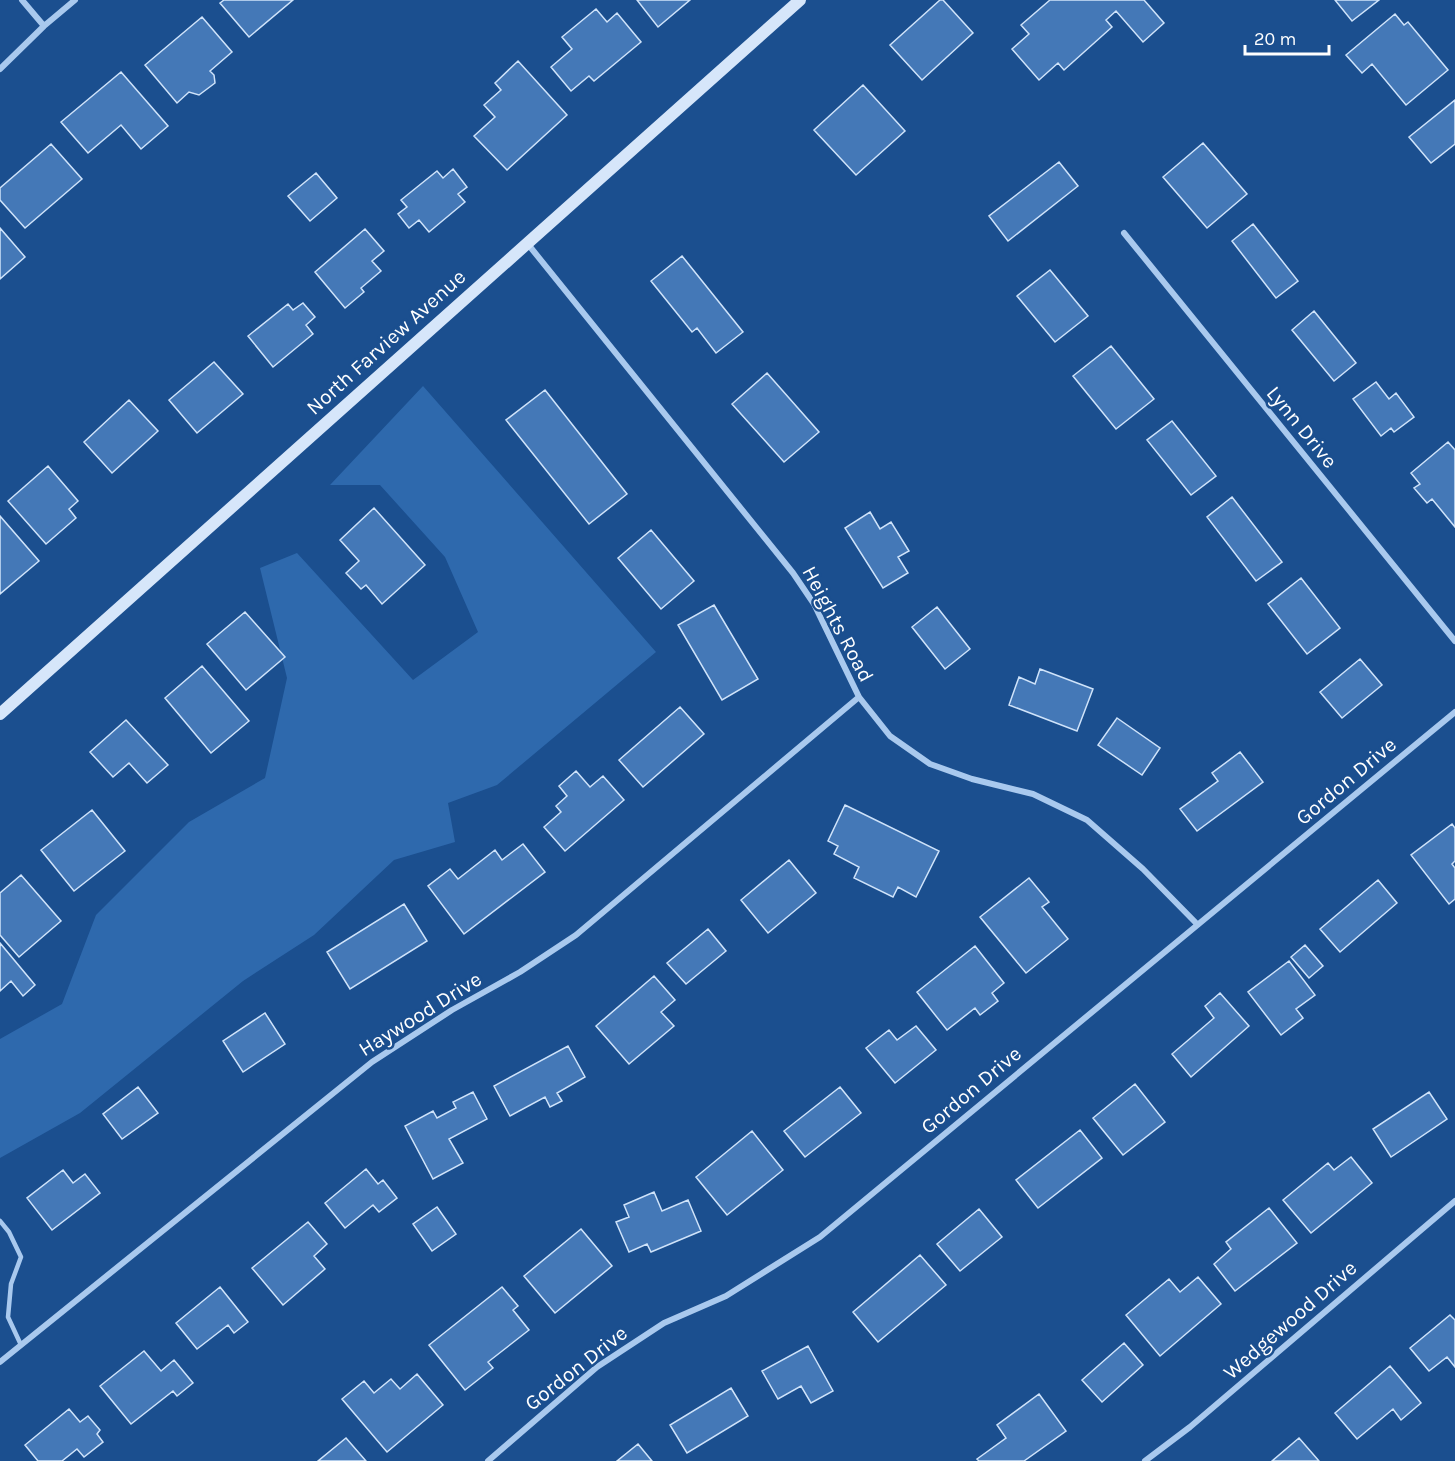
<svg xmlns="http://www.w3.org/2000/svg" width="1455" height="1461" viewBox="0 0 1455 1461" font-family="Karla,sans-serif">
	<rect width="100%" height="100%" fill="#1b4f8f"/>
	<!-- green -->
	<path fill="#2e69ad" d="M423,386l233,266 -159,133 -49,18 7,39 -61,18 -80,75 -71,46 -163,132 -80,45v-119l62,-35 34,-89 93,-93 76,-44 22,-100 -27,-110 37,-15 116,127 65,-48 -33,-75 -65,-72h-50z"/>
	<!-- building -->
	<path fill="#4478b7" stroke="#cfe3fa" stroke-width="1.5" d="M224,0h69l-44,37 -29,-34z
		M637,0h53l-32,27z
		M940,0h3l30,33 -51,47 -32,-35z
		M1050,0h94l20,23 -21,19 -27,-31 -10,9 6,7 -48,43 -6,-7 -19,17 -27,-31 17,-15 -8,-9z
		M1335,0h44l-27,21z
		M596,9l11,13 10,-9 24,29 -47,39 -5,-5 -18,15 -20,-24 21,-18 -10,-12z
		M1395,14l9,11 4,-3 40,48 -42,35 -34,-41 -10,9 -16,-18z
		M202,17l30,35 -22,19 4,4 1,8 -16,12 -10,-3 -12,11 -32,-38z
		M518,61l49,54 -60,55 -33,-34 21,-19 -11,-12 17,-15 -6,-7z
		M121,72l47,54 -27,23 -20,-24 -33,28 -27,-31z
		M863,85l42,46 -49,44 -42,-45z
		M1455,100v44l-24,19 -22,-26z
		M1203,143l44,51 -40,34 -44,-51z
		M51,144l31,35 -57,49 -25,-28v-12z
		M1059,162l19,24 -70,55 -19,-25z
		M453,169l14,18 -9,7 7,8 -36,30 -10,-12 -10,8 -11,-14 9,-7 -6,-7 36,-29 6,7z
		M316,173l21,25 -27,23 -22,-25z
		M1253,224l45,57 -22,17 -44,-57z
		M0,228l25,29 -25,22z
		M365,229l19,22 -12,10 9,10 -20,17 3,4 -19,16 -30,-36z
		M682,256l61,76 -27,21 -19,-25 -5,4 -41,-51z
		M1050,270l38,46 -33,26 -38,-46z
		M303,303l12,14 -9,8 7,9 -40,33 -25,-31 40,-32 5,6z
		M1314,311l42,52 -22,18 -42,-51z
		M1111,346l43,53 -38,30 -43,-53z
		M214,362l29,32 -46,39 -28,-33z
		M767,373l52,59 -35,30 -52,-58z
		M1376,382l13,17 7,-6 18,24 -20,15 -3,-4 -10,8 -28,-37z
		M545,390l82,104 -38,30 -83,-104z
		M129,400l29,31 -46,42 -28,-31z
		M1172,421l44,55 -25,19 -44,-55z
		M1448,442l7,8v77l-23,-28 -5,4 -13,-15 6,-4 -9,-11z
		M48,466l30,35 -9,8 7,9 -30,26 -38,-43z
		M1232,497l50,65 -26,19 -49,-64z
		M374,508l51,57 -43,39 -16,-19 -5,4 -15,-16 13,-12 -19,-21z
		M870,512l10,17 11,-7 18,29 -11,6 10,16 -25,15 -38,-60z
		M0,516l39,45 -39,33z
		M651,530l43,51 -33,28 -43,-51z
		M1301,578l39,50 -33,26 -39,-50z
		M714,605l44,74 -36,21 -44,-75z
		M937,607l33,42 -25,20 -33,-42z
		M245,612l40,45 -39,33 -39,-46z
		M1360,659l22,26 -40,33 -22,-26z
		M202,666l47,55 -38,32 -46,-55z
		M1040,669l53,20 -16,42 -68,-26 10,-28 16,7z
		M680,707l24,27 -61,53 -24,-27z
		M1117,718l43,30 -18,27 -44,-30z
		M126,720l42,45 -21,18 -18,-20 -16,14 -23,-25z
		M1240,752l23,30 -66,49 -17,-22 38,-28 -6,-8z
		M576,771l14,16 13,-11 21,24 -59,51 -21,-24 17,-15 -5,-6 11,-10 -8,-10z
		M845,805l94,46 -23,46 -18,-10 -5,10 -39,-19 5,-11 -25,-13 4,-8 -10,-5z
		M92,810l33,41 -51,40 -33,-41z
		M1452,824l3,4v33l-3,3 3,4v31l-6,5 -38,-49z
		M523,844l22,28 -81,62 -36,-48 22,-17 8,10 37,-29 7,10z
		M789,860l27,33 -48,40 -27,-33z
		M21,875l40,46 -42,36 -19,-22v-42z
		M1029,878l20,24 -7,5 26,32 -42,34 -46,-56z
		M1378,880l19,23 -57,49 -20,-23z
		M404,904l23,37 -77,48 -23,-37z
		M708,929l18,22 -40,33 -19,-21z
		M0,943l35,42 -12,11 -12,-15 -11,10z
		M1305,945l18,21 -14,12 -18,-21z
		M975,946l29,37 -12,10 6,8 -18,14 -5,-7 -28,22 -30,-38z
		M1289,961l26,34 -19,14 7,9 -22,17 -33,-43z
		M654,976l21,24 -14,12 13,14 -45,38 -33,-38z
		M1220,993l29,33 -58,51 -19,-23 42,-36 -9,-12z
		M265,1013l20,31 -42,28 -20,-31z
		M916,1026l20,24 -41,33 -29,-35 23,-18 8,10z
		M568,1046l17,31 -28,16 5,8 -12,6 -5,-10 -35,19 -16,-30z
		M1135,1084l30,38 -42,33 -30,-37z
		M138,1087l20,26 -36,26 -19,-25z
		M840,1087l21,26 -56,44 -21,-26z
		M473,1092l14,27 -38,20 14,24 -30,16 -28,-53 28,-15 4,7 19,-10 -3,-6z
		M1429,1092l18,27 -56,38 -18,-28z
		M1080,1130l22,28 -64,50 -22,-28z
		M752,1131l31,39 -56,45 -31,-38z
		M1351,1157l21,26 -61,50 -28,-33 45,-37 6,7z
		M366,1169l12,15 5,-4 14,18 -18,14 -6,-7 -28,23 -20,-25z
		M63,1170l10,13 12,-9 15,19 -48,37 -25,-32z
		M654,1192l8,19 26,-11 13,31 -50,21 -4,-8 -18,8 -13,-30 13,-5 -5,-12z
		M437,1207l19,27 -24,17 -19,-27z
		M1269,1208l28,35 -62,48 -21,-27 17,-15 -5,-7z
		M979,1209l23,28 -42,34 -23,-27z
		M308,1222l19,22 -13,12 11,13 -42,36 -31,-37z
		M581,1229l31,37 -57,47 -31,-37z
		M920,1255l26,30 -68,57 -25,-30z
		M1198,1277l23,27 -61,52 -34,-41 43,-36 11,13z
		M220,1287l28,35 -14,11 -6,-8 -31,24 -21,-26z
		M502,1287l16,19 -5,4 16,20 -41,32 5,6 -28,22 -36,-45z
		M1450,1315l5,5v47l-8,-10 -18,14 -19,-23z
		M1124,1343l19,22 -41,37 -20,-22z
		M808,1346l25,45 -22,12 -10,-17 -23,13 -16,-28z
		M144,1351l17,20 13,-11 19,23 -16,13 -4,-5 -42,33 -31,-38z
		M1390,1366l31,37 -20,17 -8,-11 -36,30 -22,-26z
		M417,1374l26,31 -56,47 -45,-53 22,-18 10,12 17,-14 9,10z
		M731,1388l17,28 -61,37 -17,-28z
		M1039,1394l27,37 -42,30h-45l-2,-2 29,-21 -9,-13z
		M69,1409l11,13 8,-6 12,14 -3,4 6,8 -19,15 -7,-8 -15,12h-24l-13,-16z
		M346,1438l20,23h-48z
		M1299,1438l20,23h-47z
		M638,1444l14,17h-35z"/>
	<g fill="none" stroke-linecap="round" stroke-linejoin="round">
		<!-- lane -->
		<path stroke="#a9c9ee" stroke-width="4.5" d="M0,1221l9,11 12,25 -10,27 -3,33 13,28"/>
		<!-- street -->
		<path stroke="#a9c9ee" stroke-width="6" d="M22,0l22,26
			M0,69l44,-43 31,-26
			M1124,233l331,408
			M527,243l266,330 21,31 45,93 31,39 40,28 42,15 61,15 54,26 56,49 54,55
			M0,1362l372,-300 80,-52 68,-38 56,-37 283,-238
			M488,1461l109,-94 67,-44 62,-27 94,-59 635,-525
			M1145,1461l45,-34 265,-226"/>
		<!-- secondary -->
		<path stroke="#d6e6fa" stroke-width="12" d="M0,714l800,-714"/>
	</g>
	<g text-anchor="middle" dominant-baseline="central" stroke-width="5" stroke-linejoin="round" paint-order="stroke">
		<!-- street labels -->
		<g font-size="21" fill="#fff" stroke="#1b4f8f">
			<text transform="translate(386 342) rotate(-42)">North Farview Avenue</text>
			<text transform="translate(1302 427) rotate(51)">Lynn Drive</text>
			<text transform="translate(838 624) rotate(62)">Heights Road</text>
			<text transform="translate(1346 781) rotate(-40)">Gordon Drive</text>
			<text transform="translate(420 1014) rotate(-32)">Haywood Drive</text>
			<text transform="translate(971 1090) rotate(-40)">Gordon Drive</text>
			<text transform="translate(1290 1320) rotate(-41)">Wedgewood Drive</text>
			<text transform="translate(576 1368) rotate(-38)">Gordon Drive</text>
		</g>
	</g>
	<!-- scale -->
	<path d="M1245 45v9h84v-9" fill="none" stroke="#ffffff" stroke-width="3"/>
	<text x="1254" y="45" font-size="18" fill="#ffffff" stroke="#1b4f8f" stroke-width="4.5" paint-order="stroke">20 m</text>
</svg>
